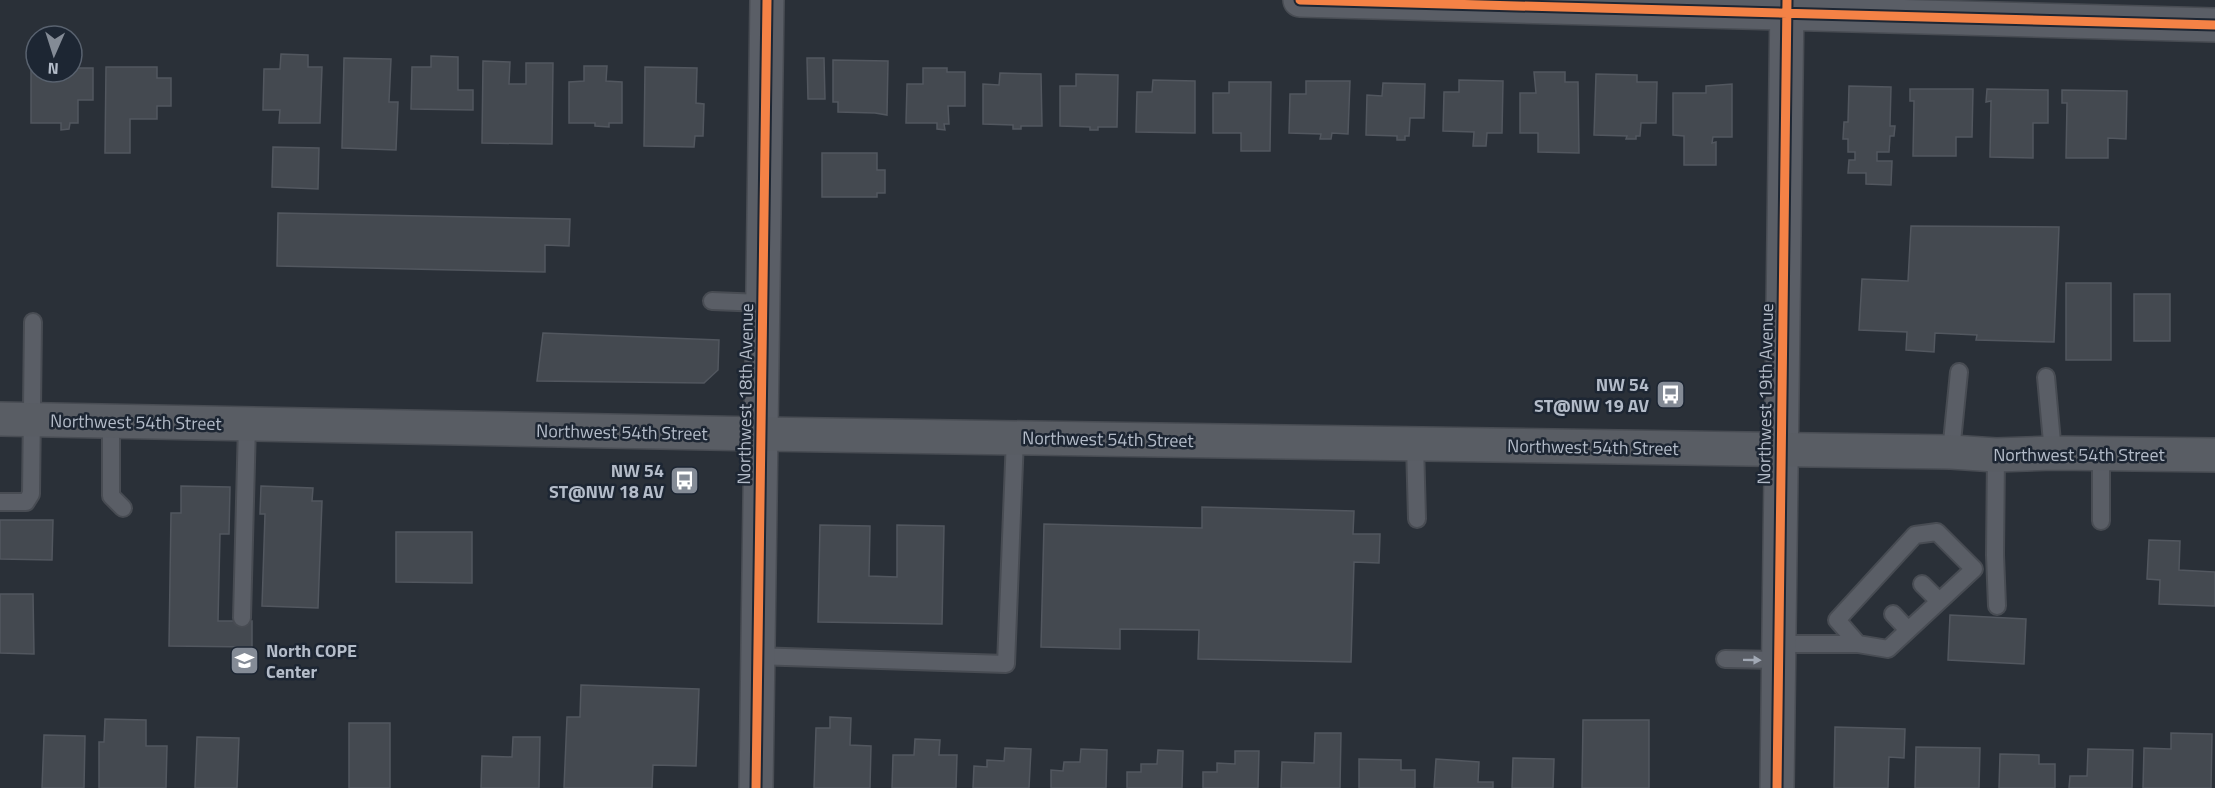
<svg xmlns="http://www.w3.org/2000/svg" width="2215" height="788" viewBox="0 0 2215 788" font-family="'Titillium Web',sans-serif">
	<rect width="100%" height="100%" fill="#2a3038"/>
	<!-- building -->
	<path fill="#444950" stroke="#52575f" stroke-width="1.5" d="M281,54l27,1v12h14l-2,56h-41l1,-13h-17l1,-41h16z
		M431,56l27,1v33h15v20l-62,-1 1,-42h19z
		M344,58l47,1 -2,43h9l-2,48 -54,-2z
		M807,58h17l1,41h-17z
		M833,60l55,1 -1,54 -12,-2 -37,-1v-10h-5z
		M483,61l27,1 -1,22h17v-21h27l-1,81 -70,-1z
		M584,66h23l-1,15 16,1v41h-13v4l-14,-1v-3h-26v-41l15,-1z
		M106,67h51v11h14v28h-14v13h-27v34h-25z
		M645,67l52,1 -1,35 8,1 -1,32h-8l-1,11 -50,-1z
		M31,68h5v4h36v-4h21v32h-15v23h-8l-1,6 -8,1v-7h-30z
		M923,68h24v4h18v34h-17l1,18h-5l1,6 -8,-1v-6h-31l1,-39h16z
		M1534,72h31v10h13l1,71 -41,-1v-19h-18v-40h16z
		M1000,73l41,1 1,52h-21v3h-8v-4l-30,-1v-40l16,1z
		M1076,74l42,1 -1,52h-19v3h-8v-3l-30,-1v-40h16z
		M1596,74l41,1v7h20l-1,41h-15l-1,13h-4v3h-10l1,-3 -33,-1z
		M1153,80l42,1v52l-59,-1 1,-40h15z
		M1459,80l44,1 -1,52h-15l-1,13h-13l1,-14 -31,-1 1,-39h15z
		M1306,81h44l-2,53 -16,-1 -1,6h-11l1,-5 -32,-1 1,-39h16z
		M1229,82h42l-1,69h-29v-18h-28v-40h16z
		M1383,83l42,1 -1,34h-14l-1,18h-4v4h-8v-4l-31,-1 1,-40 15,1z
		M1732,84v53h-19l-1,6 4,-1v23h-32v-29l-11,-1v-42h33v-7z
		M1849,86l42,1 -1,39h5l-1,10h-4l-1,16h-12v9h15l-1,24 -25,-1v-11h-18l1,-13h6v-8h-7v-13h-5l1,-17h4z
		M1910,89h63l-1,48h-16v19h-43l1,-55h-4z
		M1987,89l61,1v33h-15v35l-43,-1 1,-56 -5,1z
		M2062,90l65,1 -1,48 -18,-1v20h-42l1,-55h-5z
		M273,147l46,1 -1,41 -46,-2z
		M822,153h55v17h8v23h-8v4h-55z
		M278,213l292,6 -1,27 -24,-1v27l-268,-6z
		M1911,226l148,1 -5,115 -78,-2 1,-5 -42,-2 -1,19 -28,-2 1,-18 -48,-2 3,-51 46,2z
		M2066,283h45v77h-45z
		M2134,294h36v47h-36z
		M543,333l176,7 -1,30 -14,13 -167,-2z
		M181,486l49,1 -1,47h-9l-2,87h34v26l-83,-1 2,-133h10z
		M261,486l52,2 -1,13h10l-4,107 -56,-2 3,-92h-5z
		M1202,507l152,4 -1,23h27l-1,29 -25,-1 -3,100 -153,-3 1,-29 -79,-1v20l-79,-2 3,-123 158,4z
		M0,520h53l-1,40 -52,-1z
		M820,525l50,1 -1,50 28,1v-52l47,1 -2,98 -124,-2z
		M396,532h76v51l-76,-1z
		M2149,540l31,1 -1,29 36,2v34l-56,-2 1,-24 -13,-1z
		M0,594h33l1,60 -34,-1z
		M1950,615l76,4 -2,45 -76,-4z
		M581,685l118,4 -3,77 -43,-1 -1,23h-88l3,-71h13z
		M830,717l21,1 -1,27 21,1 -1,42h-56l2,-60h14z
		M105,719l41,1v26h21l-1,42h-67v-46h5z
		M1583,720h66v68h-67z
		M349,723h41v65h-41z
		M1835,727l70,2 -1,29 -15,-1 -1,31h-54z
		M1315,733h26l-1,55h-59l1,-26 32,1z
		M2171,733l41,1 -1,54h-68l1,-40 27,1z
		M44,735l41,1 -1,52h-42z
		M197,737l42,1 -2,50h-42z
		M513,737h27l-1,51h-58l1,-32 30,1z
		M915,739l25,1 -1,15h18l-1,33h-64l1,-33h21z
		M1916,747l64,1 -1,40h-64z
		M1005,748l26,1 -2,39h-56l1,-22 13,1v-7l17,1z
		M1081,749l26,1 -1,38h-55v-18l12,1 1,-9h16z
		M2088,749l45,1 -1,38h-63l1,-12h17z
		M1158,750l25,1 -1,37h-55v-16h14v-8h16z
		M1235,751h24l-1,37h-55v-16h14v-9l18,1z
		M2000,754l39,1v9h16v24h-56z
		M1513,758l41,1 -1,29h-41z
		M1359,759l42,1v10h14v18h-56z
		M1436,759l43,3 -1,20h15v6h-59z"/>
	<g fill="none" stroke-linecap="round" stroke-linejoin="round">
		<defs>
			<path id="service" d="M712,301l51,2
				M2046,377l7,76
				M111,421v75l12,12
				M1415,444l2,75
				M1951,452l8,-80
				M2101,454v67
				M1996,455l-1,100 2,51
				M0,502h26l5,-8 2,-172
				M1922,584l17,17
				M1893,614l15,16
				M242,618l5,-194
				M1778,644h80l30,5 86,-80 -37,-37 -22,3 -78,85 21,24
				M757,656l249,8 9,-226
				M1725,659l53,1"/>
			<path id="minor" d="M1300,0l915,25
				M756,788l11,-788
				M1777,788l10,-788"/>
			<path id="secondary" d="M0,419l760,15 1191,18 45,3 57,-2 162,2"/>
		</defs>
		<!-- service casing -->
		<use href="#service" stroke="#484c53" stroke-width="20"/>
		<!-- minor casing -->
		<use href="#minor" stroke="#484c53" stroke-width="36"/>
		<!-- secondary casing -->
		<use href="#secondary" stroke="#484c53" stroke-width="36"/>
		<!-- service -->
		<use href="#service" stroke="#5a5e66" stroke-width="16"/>
		<!-- minor -->
		<use href="#minor" stroke="#5a5e66" stroke-width="33"/>
		<!-- secondary -->
		<use href="#secondary" stroke="#595d64" stroke-width="33"/>
		<defs>
			<path id="cycleway" d="M1300,0l915,25
				M756,788l11,-788
				M1777,788l10,-788"/>
		</defs>
		<!-- cycleway casing -->
		<use href="#cycleway" stroke="#1d2633" stroke-width="13"/>
		<!-- cycleway -->
		<use href="#cycleway" stroke="#f48246" stroke-width="9"/>
	</g>
	<!-- one-way arrows -->
	<defs><path id="oneway-solid" d="M-6-.8H1V-3.2L6.5 0L1 3.2V.8H-6Z" transform="scale(1.5)"/></defs>
	<use fill="#a2a9b5" href="#oneway-solid" transform="translate(1752 660) rotate(1)"/>
	<!-- icons -->
	<defs>
		<symbol id="bus-square" viewBox="-11 -11 22 22"><rect x="-9" y="-9" width="18" height="18" rx="4" fill="#848b96" stroke="#1d2633"/><path d="M-5-6H5V4H4V6H2V4H-2V6H-4V4H-5ZM-3.5-4V0h7V-4ZM-3.5 1.2v1.5H-2V1.2ZM2 1.2v1.5H3.5V1.2Z" fill="#fff"/></symbol>
		<symbol id="school-square" viewBox="-11 -11 22 22"><rect x="-9" y="-9" width="18" height="18" rx="4" fill="#848b96" stroke="#1d2633"/><path d="M0-5L7-2L0 1L-7-2ZM-4 1L0 2.5L4 1V4Q0 6-4 4Z" fill="#fff"/></symbol>
	</defs>
	<g fill-rule="evenodd">
		<use href="#bus-square" x="1654" y="378" width="33" height="33"/>
		<use href="#bus-square" x="668" y="464" width="33" height="33"/>
		<use href="#school-square" x="228" y="644" width="33" height="33"/>
	</g>
	<g text-anchor="middle" dominant-baseline="central" stroke-width="5" stroke-linejoin="round" paint-order="stroke">
		<!-- poi labels -->
		<g font-size="18" font-weight="bold" fill="#b4bcc9" stroke="#1d2633" text-anchor="end">
			<text x="1649" y="384">NW 54<tspan x="1649" dy="21">ST@NW 19 AV</tspan></text>
			<text x="664" y="470">NW 54<tspan x="664" dy="21">ST@NW 18 AV</tspan></text>
			<text x="266" y="650" text-anchor="start">North COPE<tspan x="266" dy="21">Center</tspan></text>
		</g>
		<!-- street labels -->
		<g font-size="18" fill="#b4bcc9" stroke="#1d2633">
			<text transform="translate(745 394) rotate(-89)">Northwest 18th Avenue</text>
			<text transform="translate(1765 394) rotate(-89)">Northwest 19th Avenue</text>
			<text transform="translate(136 422) rotate(1)">Northwest 54th Street</text>
			<text transform="translate(622 432) rotate(1)">Northwest 54th Street</text>
			<text transform="translate(1108 439) rotate(1)">Northwest 54th Street</text>
			<text transform="translate(1593 447) rotate(1)">Northwest 54th Street</text>
			<text x="2079" y="454">Northwest 54th Street</text>
		</g>
	</g>
	<!-- north arrow -->
	<g transform="translate(54 54) rotate(183)"><circle r="28" fill="#1d2633" stroke="#59626f" stroke-width="1.5"/>
	<path d="M0-4.5L10 22L0 15L-10 22Z" fill="#848b96"/>
	<text y="-9" font-size="16" font-weight="bold" text-anchor="middle" fill="#b4bcc9">N</text>
	</g>
</svg>
